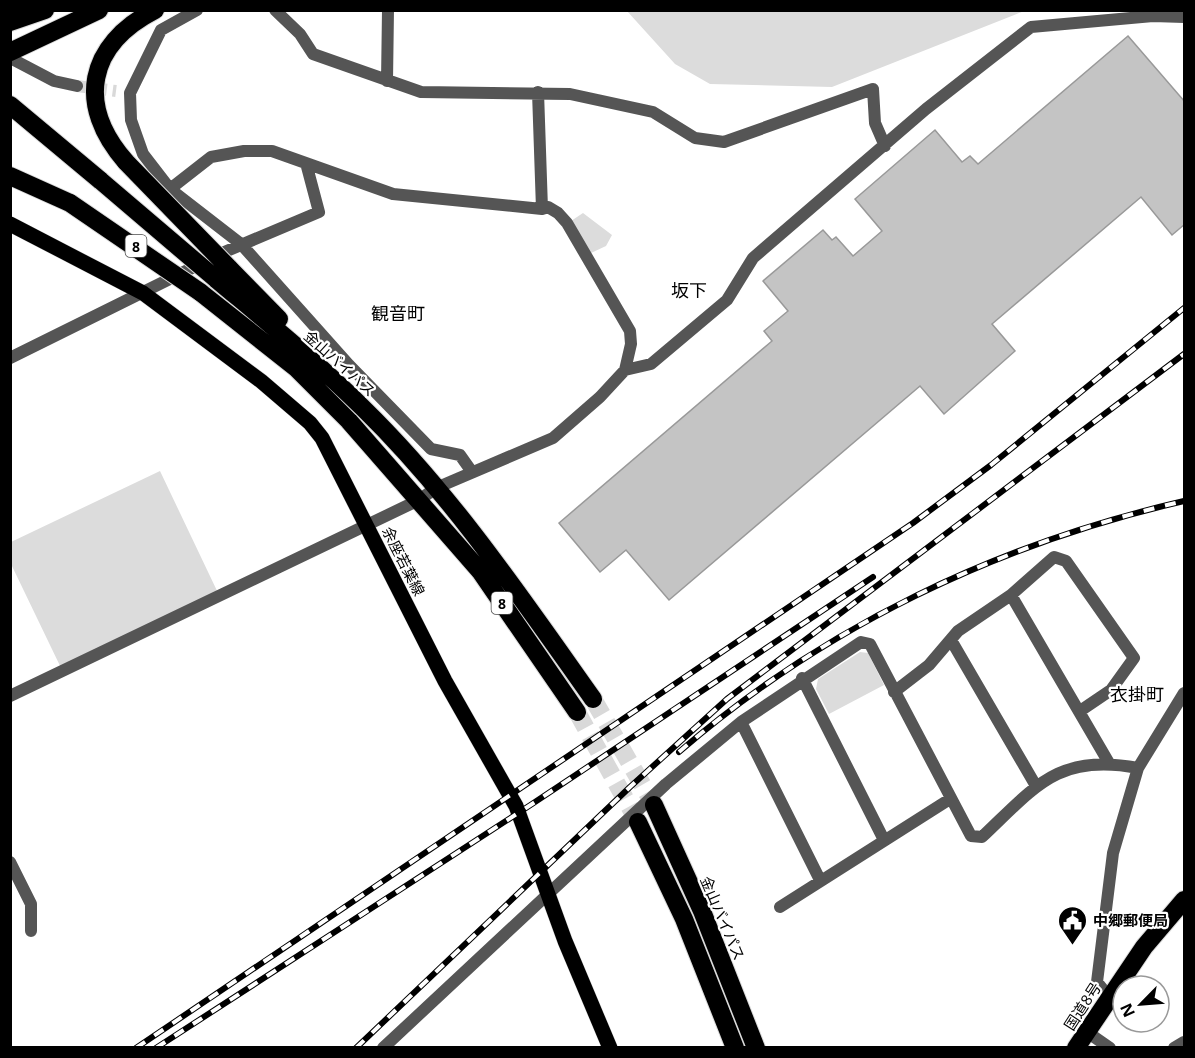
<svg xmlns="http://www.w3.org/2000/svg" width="1195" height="1058" viewBox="0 0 1195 1058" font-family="'Open Sans','Noto Sans JP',sans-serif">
	<rect width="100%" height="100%" fill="#fff"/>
	<!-- green -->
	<path fill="#dcdcdc" d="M627,11h397l-192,76 -122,-3 -35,-20z
		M583,213l29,22 -6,11 -15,7 -20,-32z
		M160,471l59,124 -157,75 -51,-106v-22z
		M860,652l8,1 16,32 -55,29 -13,-25 2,-10z"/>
	<!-- building -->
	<path fill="#c4c4c4" stroke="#999" stroke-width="1.5" d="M1128,36l57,66v122l-13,11 -31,-38 -149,127 23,27 -71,63 -24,-28 -251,214 -43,-50 -26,22 -41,-49 213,-182 -8,-10 24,-20 -25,-30 60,-51 9,10 4,-3 17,19 29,-25 -27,-32 80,-69 27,32 8,-6 8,8z"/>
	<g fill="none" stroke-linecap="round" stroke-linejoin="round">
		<!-- minor-tunnel -->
		<path stroke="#d9d9d9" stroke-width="12" stroke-dasharray="12 6" stroke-linecap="butt" d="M77,86l39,5"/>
		<!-- highway-tunnel -->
		<path stroke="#d9d9d9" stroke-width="18" stroke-dasharray="18 9" stroke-linecap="butt" d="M593,699l61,106
			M577,712l61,110"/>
		<defs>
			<path id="major" d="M10,224l133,69 118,88 49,42 12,15 123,243 71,125 49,135 45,107"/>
			<path id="highway" d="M10,22l35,-12
				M10,52l89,-42
				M10,105l91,76
				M126,162c-50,-57 -39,-117 29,-152
				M10,176l60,27
				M229,268l50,51
				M216,279c50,42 102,84 148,130 88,86 158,190 229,290
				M200,292l96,76 53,53 131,150 97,141
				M654,805l48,106 54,137
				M638,822l46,97 51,129
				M1076,1048l68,-101 40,-47"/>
		</defs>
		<!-- major casing -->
		<use href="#major" stroke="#dbdbdb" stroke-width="16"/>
		<!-- highway casing -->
		<use href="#highway" stroke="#dbdbdb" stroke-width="20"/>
		<!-- minor -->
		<path stroke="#555" stroke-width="12" d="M197,10l-36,20 -31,63 1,27 12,34 27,35 71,55 108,121 82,84 29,6 12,17
			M275,10l25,24 13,20 108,38 149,2 83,18 42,26 29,4 149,-53 2,34 10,23
			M14,60l40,21 23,5
			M387,81l1,-71
			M538,92l4,117
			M10,358l212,-105 97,-41 -13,-49
			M625,370l26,-6 76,-64 26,-42 173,-149 105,-82 122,-11 31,1
			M1011,595l98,168
			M951,640l85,146
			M802,678l82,162
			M894,692l35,-27 29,-34 53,-36 43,-38 12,4 68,97 -23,32 -31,21
			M10,696l409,-196 17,-12 117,-50 47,-41 25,-27 6,-26 -1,-13 -63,-108 -9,-10 -10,-6 -6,2 -149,-15 -121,-43h-28l-33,6 -41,32
			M741,722l79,158
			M10,862l21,42v27
			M780,907l170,-108
			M1109,997l-12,-15 16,-129 25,-85 46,-75
			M1087,1032l23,16
			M383,1048l283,-264 75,-62 120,-80 9,2 101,192 11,1c54,-51 76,-84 156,-69
			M1174,1048l10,-6"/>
		<!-- major -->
		<use href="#major" stroke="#000" stroke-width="15"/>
		<!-- highway -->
		<use href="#highway" stroke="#000" stroke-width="18"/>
		<defs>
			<path id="rail" d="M679,752c146,-126 319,-208 505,-251
				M136,1048l777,-525 78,-58 193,-157
				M156,1048l376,-244 341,-227
				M356,1048l274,-261 97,-88 457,-345"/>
		</defs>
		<!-- rail casing -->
		<use href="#rail" stroke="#000" stroke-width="6"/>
		<!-- rail -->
		<use href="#rail" stroke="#fff" stroke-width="4" stroke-dasharray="11" stroke-linecap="butt"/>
		<defs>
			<path id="highway-bridge" d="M126,162l103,106
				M101,181l115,98
				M70,203l130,89"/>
		</defs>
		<!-- highway-bridge casing -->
		<use href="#highway-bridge" stroke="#dbdbdb" stroke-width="20" stroke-linecap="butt"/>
		<!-- highway-bridge -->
		<use href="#highway-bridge" stroke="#000" stroke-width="18"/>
	</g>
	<!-- icons -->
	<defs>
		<symbol id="civic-pin" viewBox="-11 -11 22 30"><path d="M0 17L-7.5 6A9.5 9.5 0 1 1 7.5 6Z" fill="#000" stroke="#fff"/><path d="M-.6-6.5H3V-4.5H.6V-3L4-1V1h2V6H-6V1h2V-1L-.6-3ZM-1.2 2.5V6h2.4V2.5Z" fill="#fff"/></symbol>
	</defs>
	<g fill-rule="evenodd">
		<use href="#civic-pin" x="1056" y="904" width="33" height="45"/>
	</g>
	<g text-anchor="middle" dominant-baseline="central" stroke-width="4.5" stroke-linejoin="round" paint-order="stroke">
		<!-- shield labels -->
		<g fill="#fff" stroke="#4c4c4c" stroke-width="1.5">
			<rect x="125.5" y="235" width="21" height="22" rx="4.5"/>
			<rect x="491.5" y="592" width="21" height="22" rx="4.5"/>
		</g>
		<g font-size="14" font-weight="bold" fill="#000">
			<text x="136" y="246">8</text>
			<text x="502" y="603">8</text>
		</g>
		<!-- street labels -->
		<g font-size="15" fill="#000" stroke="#fff">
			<text transform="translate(340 363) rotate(42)">金山バイパス</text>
			<text transform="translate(404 561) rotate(63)">余座若葉線</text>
			<text transform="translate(723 918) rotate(67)">金山バイパス</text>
			<text transform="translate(1082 1006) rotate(-57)">国道8号</text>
		</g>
		<!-- poi labels -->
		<g font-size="15" font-weight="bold" fill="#000" stroke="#fff" text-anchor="start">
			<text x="1093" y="920">中郷郵便局</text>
		</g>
		<!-- quarter labels -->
		<g font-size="18" fill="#000" stroke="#fff">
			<text x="689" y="290">坂下</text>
			<text x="398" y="313">観音町</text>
			<text x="1137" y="694">衣掛町</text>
		</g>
	</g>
	<!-- border -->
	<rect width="1195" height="1058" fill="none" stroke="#000000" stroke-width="24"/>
	<!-- north arrow -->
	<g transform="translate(1141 1004) rotate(245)"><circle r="28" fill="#ffffff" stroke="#999999" stroke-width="1.5"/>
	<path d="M0-4.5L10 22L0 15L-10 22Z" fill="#000000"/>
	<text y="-9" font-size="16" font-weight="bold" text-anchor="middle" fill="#000000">N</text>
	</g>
</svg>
